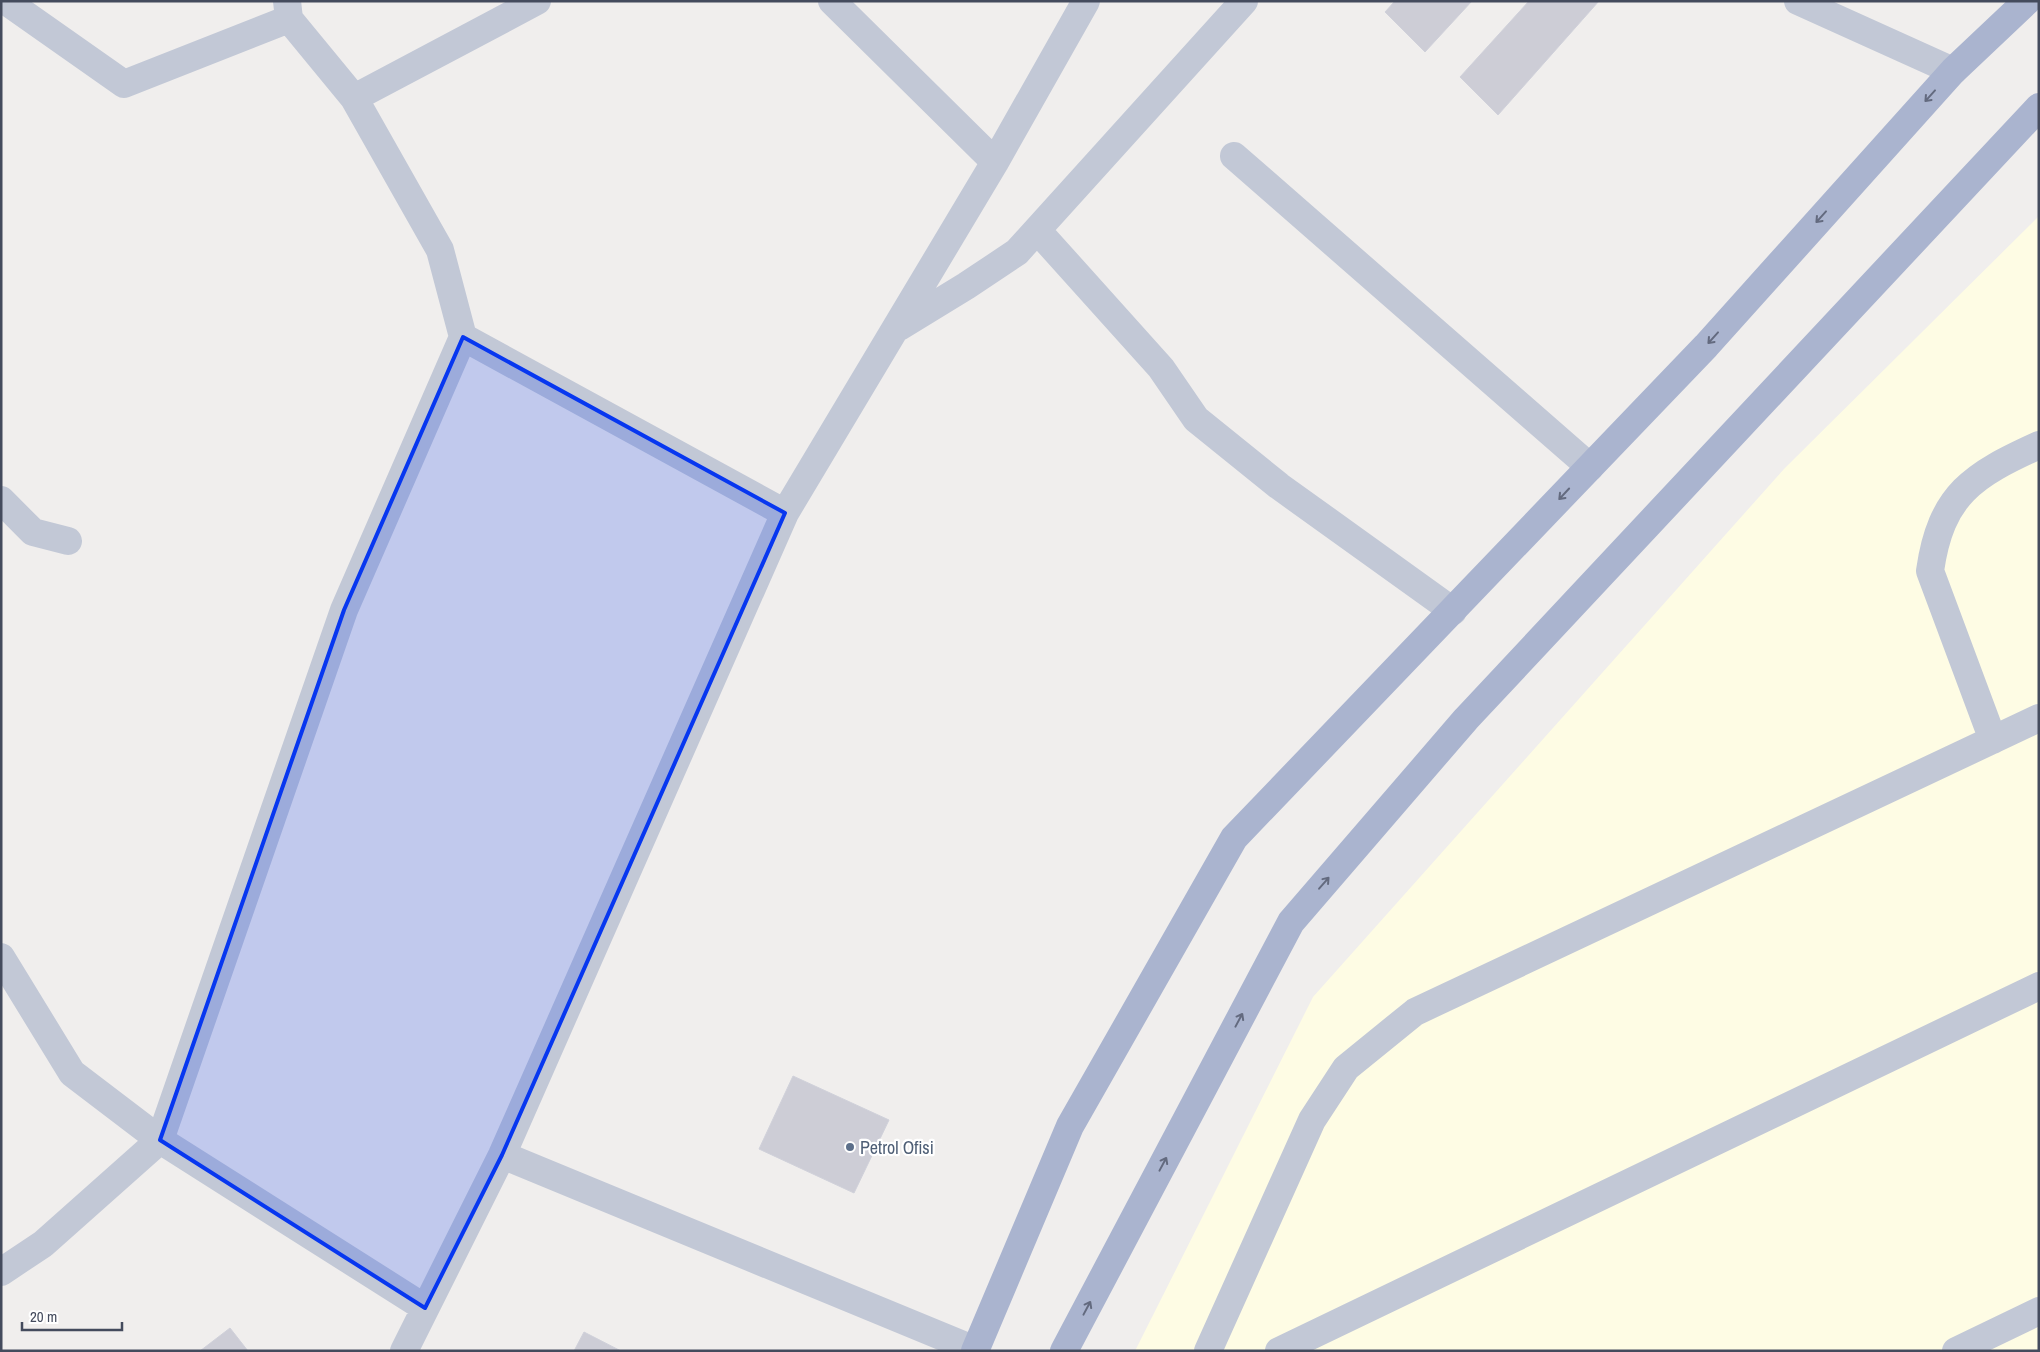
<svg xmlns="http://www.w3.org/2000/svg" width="2040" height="1352" viewBox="0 0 2040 1352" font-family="'Archivo Narrow',sans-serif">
	<rect width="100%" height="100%" fill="#f0eeed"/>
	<!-- commercial -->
	<path fill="#fefce4" d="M2039,216v1135h-904l178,-354 471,-528z"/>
	<!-- building -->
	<path fill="#cdcdd6" stroke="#d0d1da" d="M1395,1h77l-47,51 -40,-40z
		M1529,1h70l-101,114 -38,-38z
		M793,1076l96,44 -35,73 -95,-44z
		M230,1328l18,23h-48z
		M584,1332l37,19h-47z"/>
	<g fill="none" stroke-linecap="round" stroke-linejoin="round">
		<!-- minor -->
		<path stroke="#c2c8d6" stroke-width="28" d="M6,1l118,83 165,-65
			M832,1l163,161
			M1798,1l155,70
			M354,98l183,-97
			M1234,156l356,311
			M1037,230l124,138 35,51 83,67 174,125
			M899,327l67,-41 51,-34 227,-251
			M463,337l322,176
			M1,500l32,32 35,9
			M1993,740l-63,-169c11,-77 43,-96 109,-126
			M1,957l71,116 88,67 265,168
			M502,1155l473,195
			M1,1272l42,-28 117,-104 184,-530 119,-273 -23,-87 -86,-152 -65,-79 -2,-18
			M404,1351l98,-196 283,-642 210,-351 91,-161
			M1208,1351l104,-231 34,-52 69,-56 624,-294
			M1279,1351l760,-365
			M1956,1351l83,-40"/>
		<!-- major -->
		<path stroke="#aab4cf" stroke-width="28" d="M975,1351l95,-225 164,-288 472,-492 247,-275 74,-70
			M1064,1351l227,-429 175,-203 573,-612"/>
	</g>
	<!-- one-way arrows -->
	<defs><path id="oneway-shaft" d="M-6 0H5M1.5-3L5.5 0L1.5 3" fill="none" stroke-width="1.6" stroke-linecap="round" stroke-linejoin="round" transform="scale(1.25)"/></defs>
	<g stroke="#636a7f">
		<use href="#oneway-shaft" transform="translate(1930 96) rotate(132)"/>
		<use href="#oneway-shaft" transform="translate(1821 217) rotate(132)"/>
		<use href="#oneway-shaft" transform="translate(1713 338) rotate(132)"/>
		<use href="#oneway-shaft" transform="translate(1564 494) rotate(133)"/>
		<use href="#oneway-shaft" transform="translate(1324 883) rotate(-49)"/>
		<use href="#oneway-shaft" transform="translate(1239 1020) rotate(-62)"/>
		<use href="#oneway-shaft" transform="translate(1163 1164) rotate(-62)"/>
		<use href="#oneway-shaft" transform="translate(1087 1308) rotate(-62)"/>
	</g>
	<!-- marked area -->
	<path fill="#0737f0" fill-opacity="0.2" stroke="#0737f0" stroke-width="4" stroke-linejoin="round" d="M463,337l322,176 -283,642 -77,153 -265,-168 184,-530z"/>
	<!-- markers -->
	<circle fill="#5c6f8a" stroke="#fff" stroke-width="2" cx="850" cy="1147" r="5"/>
	<g text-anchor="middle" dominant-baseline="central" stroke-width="4.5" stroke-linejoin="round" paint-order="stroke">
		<!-- service labels -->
		<g font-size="18" fill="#4e5e75" stroke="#fff" text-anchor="start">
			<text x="860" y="1147">Petrol Ofisi</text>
		</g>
	</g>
	<!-- border -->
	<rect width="2040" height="1352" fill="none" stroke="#444b5d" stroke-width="5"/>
	<!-- scale -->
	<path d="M22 1322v8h100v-8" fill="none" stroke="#444b5d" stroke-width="2.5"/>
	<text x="30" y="1322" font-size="15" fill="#444b5d" stroke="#ffffff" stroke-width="4" paint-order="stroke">20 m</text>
</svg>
